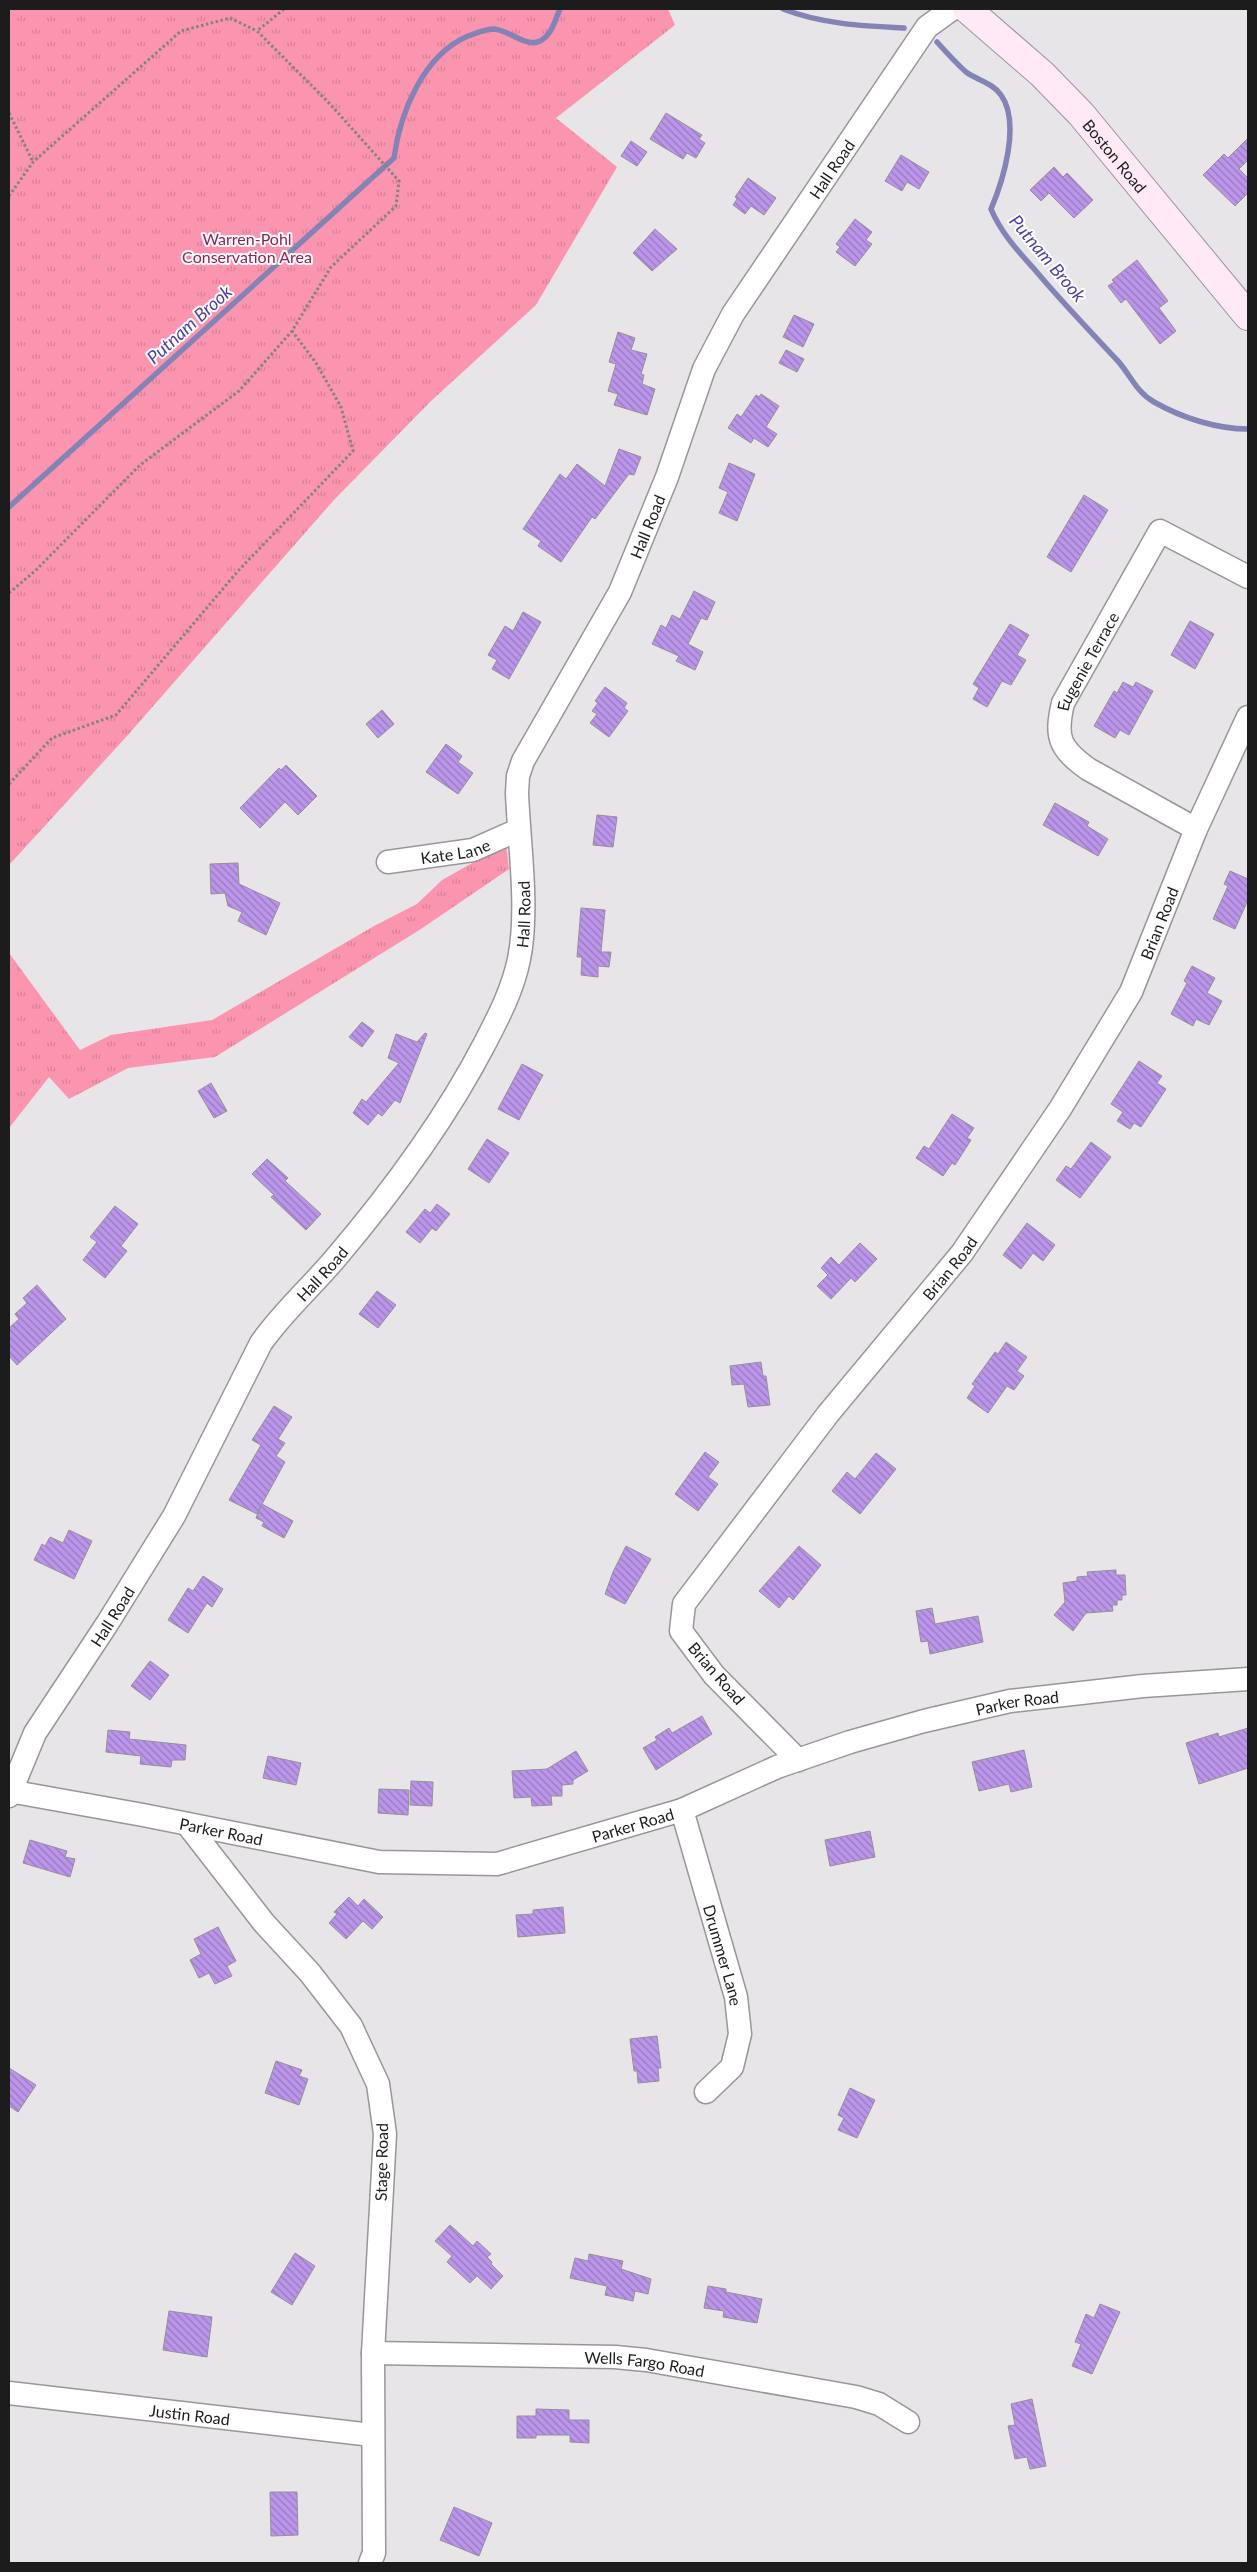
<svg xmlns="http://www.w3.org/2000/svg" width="1257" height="2572" viewBox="0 0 1257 2572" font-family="Lato,sans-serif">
	<defs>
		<pattern id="grass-tufts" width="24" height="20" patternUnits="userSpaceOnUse" patternTransform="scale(1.25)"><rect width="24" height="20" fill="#fb95af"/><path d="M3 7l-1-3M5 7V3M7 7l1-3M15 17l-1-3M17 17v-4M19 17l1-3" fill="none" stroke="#d78096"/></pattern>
		<pattern id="building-back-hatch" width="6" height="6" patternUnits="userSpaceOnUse" patternTransform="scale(1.25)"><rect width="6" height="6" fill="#bb95ea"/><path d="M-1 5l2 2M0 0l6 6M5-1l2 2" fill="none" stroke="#9779bd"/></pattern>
	</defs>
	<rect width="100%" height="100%" fill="#e8e5e8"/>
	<!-- grass -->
	<path fill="url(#grass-tufts)" d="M9,9h659l7,16 -119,93 61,49 -81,138 -106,97 -97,99 -206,235 -118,129z
		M506,844l3,25 -88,60 -206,128 -87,11 -59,31 -20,-22 -40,51v-175l71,97 31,-15 101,-15 162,-94 43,-22 25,-24z"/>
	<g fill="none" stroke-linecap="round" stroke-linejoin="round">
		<!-- stream -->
		<path stroke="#8483b5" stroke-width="5.5" d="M783,9c39,15 79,17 121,19
			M937,42c9,10 19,21 29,30 11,8 27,11 35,23 20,28 2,86 -10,114 10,24 27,42 44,61 26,31 54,60 82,90 13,14 19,32 37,42 28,16 63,27 94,27
			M9,507l385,-349c6,-45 29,-103 74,-122 9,-3 16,-7 26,-7 15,1 32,19 46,12 12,-6 15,-21 20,-32"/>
	</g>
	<!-- building -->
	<path fill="url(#building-back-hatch)" stroke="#929195" d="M666,113l36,22 -3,4 6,4 -9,15 -9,-5 -4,6 -33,-20z
		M1248,138v22l-9,9 9,9v15l-13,13 -32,-31 21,-21 4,4z
		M631,141l16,11 -10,14 -16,-10z
		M901,155l28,17 -10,17 -12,-7 -5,9 -17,-10z
		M1054,167l9,10 4,-4 26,27 -19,18 -25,-25 -8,8 -11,-11z
		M748,178l28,20 -12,17 -13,-9 -6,8 -12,-9 4,-6 -2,-2z
		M855,219l17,13 -6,8 6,4 -17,22 -19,-14 4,-5 -4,-3z
		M655,229l22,20 -25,22 -19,-18z
		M1137,260l31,41 -9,7 17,23 -16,13 -34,-45 -5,4 -13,-17 6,-4 -2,-2z
		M794,315l20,9 -11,23 -20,-10z
		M618,332l17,6 -4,12 16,4 -6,20 3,1 -2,9 13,5 -8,26 -33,-10 4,-11 -10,-3 8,-27 -7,-2z
		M786,350l18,9 -7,13 -18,-9z
		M761,394l18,12 -13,21 11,7 -9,13 -14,-9 -3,5 -23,-15 9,-14 4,3 15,-22 3,2z
		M619,449l22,8 -7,18 -5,-1 -34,45 -3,-2 -31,45 -23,-16 3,-5 -18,-12 37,-55 6,5 11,-15 28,22z
		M729,463l26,11 -18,47 -18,-8 9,-21 -9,-4z
		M1084,495l24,15 -37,62 -24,-15z
		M694,591l21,11 -8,18 -6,-2 -13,26 15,8 -8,18 -19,-9 3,-5 -27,-12 9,-19 5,3 6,-13 8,4z
		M523,612l18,10 -32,57 -17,-10 5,-9 -9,-5 17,-29 8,5z
		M1190,621l24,13 -19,35 -24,-14z
		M1010,624l19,11 -12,20 9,5 -15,25 -9,-4 -15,26 -14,-8 6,-11 -6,-4z
		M1123,682l10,5 3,-5 17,9 -24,44 -9,-5 -5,8 -21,-12 20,-35 3,2z
		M605,687l22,16 -3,5 4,3 -19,26 -19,-14 7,-9 -5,-3 6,-8 -3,-2z
		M382,710l12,14 -16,14 -12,-14z
		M446,744l16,12 -4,6 15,11 -15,21 -32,-22z
		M286,765l31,31 -19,19 -13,-13 -25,26 -20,-20 39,-40 2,2z
		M1055,803l34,19 -2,4 21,13 -10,17 -55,-31z
		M597,815l20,2 -4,30 -20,-2z
		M238,863l1,21 41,19 -14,32 -28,-14 4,-9 -14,-6 -3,-13 -14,1 -1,-30z
		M1230,871l18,8v21l-13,29 -22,-10 15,-33 -4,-2z
		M581,908l24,2 -4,42h10l-2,15 -11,-1v11l-17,-2 1,-18h-5z
		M1192,966l23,12 -8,15 15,8 -13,24 -13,-6 -3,7 -22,-12 16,-31 -3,-2z
		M362,1022l12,9 -12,16 -13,-10z
		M425,1033l2,1 -27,69 -5,-3 -13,16 -4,-3 -10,12 -15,-12 9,-14 4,3 33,-39 -11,-5 8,-24 21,8z
		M1139,1061l23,15 -5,7 9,6 -25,38 -7,-4 -4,6 -13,-8 6,-9 -12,-8z
		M522,1064l21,11 -24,45 -21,-11z
		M211,1083l16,28 -13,7 -16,-27z
		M952,1114l22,14 -7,10 4,2 -16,25 -3,-2 -9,13 -27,-18 8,-12 5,3z
		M487,1139l22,14 -20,30 -21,-14z
		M1091,1142l20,15 -31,41 -24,-18 10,-14 5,3z
		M267,1159l21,19 -3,3 36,33 -15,16 -35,-33 3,-2 -22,-21z
		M437,1204l13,10 -14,17 -4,-3 -12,15 -14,-11 19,-23 5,4z
		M115,1206l23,18 -17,22 6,5 -22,27 -22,-18 14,-18 -7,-5z
		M1027,1223l28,22 -12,16 -10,-8 -12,16 -18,-14z
		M860,1243l17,16 -22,23 -4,-4 -20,21 -14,-13 11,-11 -7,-7 10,-11 8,8z
		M37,1285l29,34 -49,46 -8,-9v-28l10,-9 -4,-5 12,-11 -4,-5z
		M377,1291l19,14 -18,23 -19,-14z
		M1006,1342l21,15 -10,14 7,5 -10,14 -7,-4 -19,27 -21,-15 8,-12 -3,-2 23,-32 3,2z
		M761,1362l2,14h3l4,29 -22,2 -4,-23 -12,1 -2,-19z
		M274,1406l18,11 -14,22 7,4 -9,13 9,6 -23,42 31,17 -9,17 -22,-12 2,-4 -8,-4 5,-12 -4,8 -28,-14 32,-55 -9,-5z
		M705,1452l14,10 -11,15 10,7 -20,27 -23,-17z
		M876,1453l20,16 -36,45 -28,-23 15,-19 8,7z
		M69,1530l23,11 -18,38 -40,-19 8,-16 3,2 5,-9 13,6z
		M626,1546l25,13 -26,45 -20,-10 8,-22z
		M799,1546l22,19 -28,35 -4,-4 -10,12 -20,-17z
		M1116,1570v5h9l1,20h-4v5h-5v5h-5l1,6 -27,2 -13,18 -19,-16 11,-13 -2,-19 14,-2v-4l11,-1 -1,-4z
		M203,1576l20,13 -11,18 -5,-4 -19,30 -20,-13 20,-32 5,3z
		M932,1608l3,16 43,-8 5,26 -53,12 -2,-13 -7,1 -5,-31z
		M150,1661l19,14 -19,25 -19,-14z
		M702,1716l10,18 -56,36 -13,-22 14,-8 -2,-3 14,-9 3,5z
		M1248,1728v40l-49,16 -13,-41 32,-10 1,4z
		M108,1730l22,2 -1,7 57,6 -1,15h-13l-1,7 -31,-3 1,-8 -35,-4z
		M1024,1750l8,37 -21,5 -2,-8 -30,7 -7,-29z
		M576,1751l12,20 -15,9v4l-11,1v11h-11l1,9 -20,1 -1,-9 -17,1 -2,-27 35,-2z
		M268,1756l33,7 -5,22 -33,-7z
		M411,1781l22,1 -1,24 -22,-1z
		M379,1789l30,1 -1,25 -30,-2z
		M870,1831l5,26 -45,9 -5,-26z
		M30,1840l37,11 -2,6 10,2 -5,18 -47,-14z
		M349,1897l9,9 6,-7 19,18 -11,12 -9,-8 -17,18 -17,-16 8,-9 -3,-2z
		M563,1907l2,26 -47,4 -2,-22 17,-1v-4z
		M218,1927l18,34 -9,5 5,10 -17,8 -6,-11 -10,5 -9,-18 11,-6 -7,-15z
		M657,2036l4,32h-3l1,13 -21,2 -1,-12h-3l-4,-32z
		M276,2061l26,9 -3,6 9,3 -9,26 -34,-12z
		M9,2068l27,17 -18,27 -9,-6z
		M850,2088l25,12 -18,38 -19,-8 6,-12 -6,-3z
		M450,2225l23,21 4,-5 14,13 -4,3 5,5 -1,2 12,12 -12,13 -14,-13 -7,7 -23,-21 5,-6 -17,-15z
		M295,2253l20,13 -23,39 -21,-13z
		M589,2254l34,7 -2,8 30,10 -3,15 -13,-3 -2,10 -28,-6 2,-9 -37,-8 5,-20 13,3z
		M708,2286l18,3v3l36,7 -5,24 -34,-6 1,-6 -20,-3z
		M1100,2304l20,8 -28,62 -20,-8 9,-22 -6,-2 11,-28 8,4z
		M169,2311l43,6 -5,40 -44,-7z
		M1032,2399l14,67 -16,3 -3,-12 -12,2 -7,-33 7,-1 -4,-21z
		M536,2409l33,1v10h20v23l-19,-1v-7h-34v3h-19v-22h19z
		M270,2492h27l1,43 -27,1z
		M454,2507l38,16 -13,33 -39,-16z"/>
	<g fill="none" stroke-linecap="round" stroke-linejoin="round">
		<defs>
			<g id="minor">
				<path id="s1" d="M1196,829l-108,-60c-29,-21 -33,-32 -25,-66l97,-172 88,46"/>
				<path id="s2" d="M388,862l85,-12 45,-20"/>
				<path id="s3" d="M798,1760l-84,-85 -33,-44 3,-27 144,-190 134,-161 98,-144 71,-117 65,-163 52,-112"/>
				<path id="s4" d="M9,1791l134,24 236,47 118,2 185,-54 95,-43 73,-25 74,-21 86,-20 133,-15 105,-7"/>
				<path id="s5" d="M9,1796l26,-63 72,-109 67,-108 87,-173c21,-30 49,-55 73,-83 57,-67 110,-138 151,-217 14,-27 28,-54 34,-84 10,-49 0,-115 -2,-166l1,-17 5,-15 97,-169 47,-115 37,-108 29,-55 194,-287 25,-18"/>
				<path id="s6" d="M682,1810l54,187 4,37 -8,33 -26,25"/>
				<path d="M187,1824l77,99 46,50 41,53 27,58 7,50 -12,219 1,200 -4,10"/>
				<path id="s7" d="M373,2353l242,4 31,3 210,37 23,7 29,18"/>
				<path id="s8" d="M9,2393l363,42"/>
			</g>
			<g id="secondary">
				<path id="s9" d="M967,9l75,65 39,40 167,202"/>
			</g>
		</defs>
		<!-- minor casing -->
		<use href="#minor" stroke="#999599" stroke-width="25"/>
		<!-- secondary casing -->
		<use href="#secondary" stroke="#999599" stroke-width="30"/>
		<!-- path -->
		<path stroke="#848284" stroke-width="3" stroke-dasharray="2.5 2.5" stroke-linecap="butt" d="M9,113l24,49
			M9,196l24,-34 148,-131 49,-13 27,13
			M9,593l26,-22 105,-106 99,-74 53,-60 39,-64 65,-61 3,-25 -69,-77 -73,-73 27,-22
			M9,784l43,-46 64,-23 122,-144 115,-120 -12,-44 -25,-44 -24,-32"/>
		<!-- minor -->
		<use href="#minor" stroke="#fff" stroke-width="22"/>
		<!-- secondary -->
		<use href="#secondary" stroke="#fee9f5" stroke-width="28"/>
	</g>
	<g text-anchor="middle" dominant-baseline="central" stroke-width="4" stroke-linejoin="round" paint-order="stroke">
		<!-- street labels -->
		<g font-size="16" fill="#1d1c1d" stroke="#fff">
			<text stroke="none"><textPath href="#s9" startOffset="209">Boston Road</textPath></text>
			<text stroke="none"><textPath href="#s5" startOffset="1856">Hall Road</textPath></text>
			<text stroke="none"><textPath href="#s5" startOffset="1451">Hall Road</textPath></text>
			<text stroke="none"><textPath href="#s1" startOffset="249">Eugenie Terrace</textPath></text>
			<text stroke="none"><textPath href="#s2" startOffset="68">Kate Lane</textPath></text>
			<text stroke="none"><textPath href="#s5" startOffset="1031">Hall Road</textPath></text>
			<text stroke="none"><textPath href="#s3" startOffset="1035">Brian Road</textPath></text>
			<text stroke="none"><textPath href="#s3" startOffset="630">Brian Road</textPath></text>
			<text stroke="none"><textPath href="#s5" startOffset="612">Hall Road</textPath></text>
			<text stroke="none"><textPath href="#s5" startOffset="208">Hall Road</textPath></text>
			<text transform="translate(717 1673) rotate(49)">Brian Road</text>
			<text stroke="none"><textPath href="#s4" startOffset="1041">Parker Road</textPath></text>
			<text stroke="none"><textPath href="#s4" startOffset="636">Parker Road</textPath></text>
			<text stroke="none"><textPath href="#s4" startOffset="216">Parker Road</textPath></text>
			<text stroke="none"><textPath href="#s6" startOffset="151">Drummer Lane</textPath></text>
			<text transform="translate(381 2162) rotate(-89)">Stage Road</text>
			<text stroke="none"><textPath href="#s7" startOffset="272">Wells Fargo Road</textPath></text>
			<text stroke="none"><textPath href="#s8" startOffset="182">Justin Road</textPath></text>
		</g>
		<!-- park labels -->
		<g font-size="16" fill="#951f4b" stroke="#fff">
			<text x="247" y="238">Warren-Pohl<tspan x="247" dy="18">Conservation Area</tspan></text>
		</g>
		<!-- water labels -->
		<g font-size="18" font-style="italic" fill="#4c3fa3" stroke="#fff">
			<text transform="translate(1048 258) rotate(50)">Putnam Brook</text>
			<text transform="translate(189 324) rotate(-42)">Putnam Brook</text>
		</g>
	</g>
	<!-- border -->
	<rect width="1257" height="2572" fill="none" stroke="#1d1c1d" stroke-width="20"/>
</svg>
